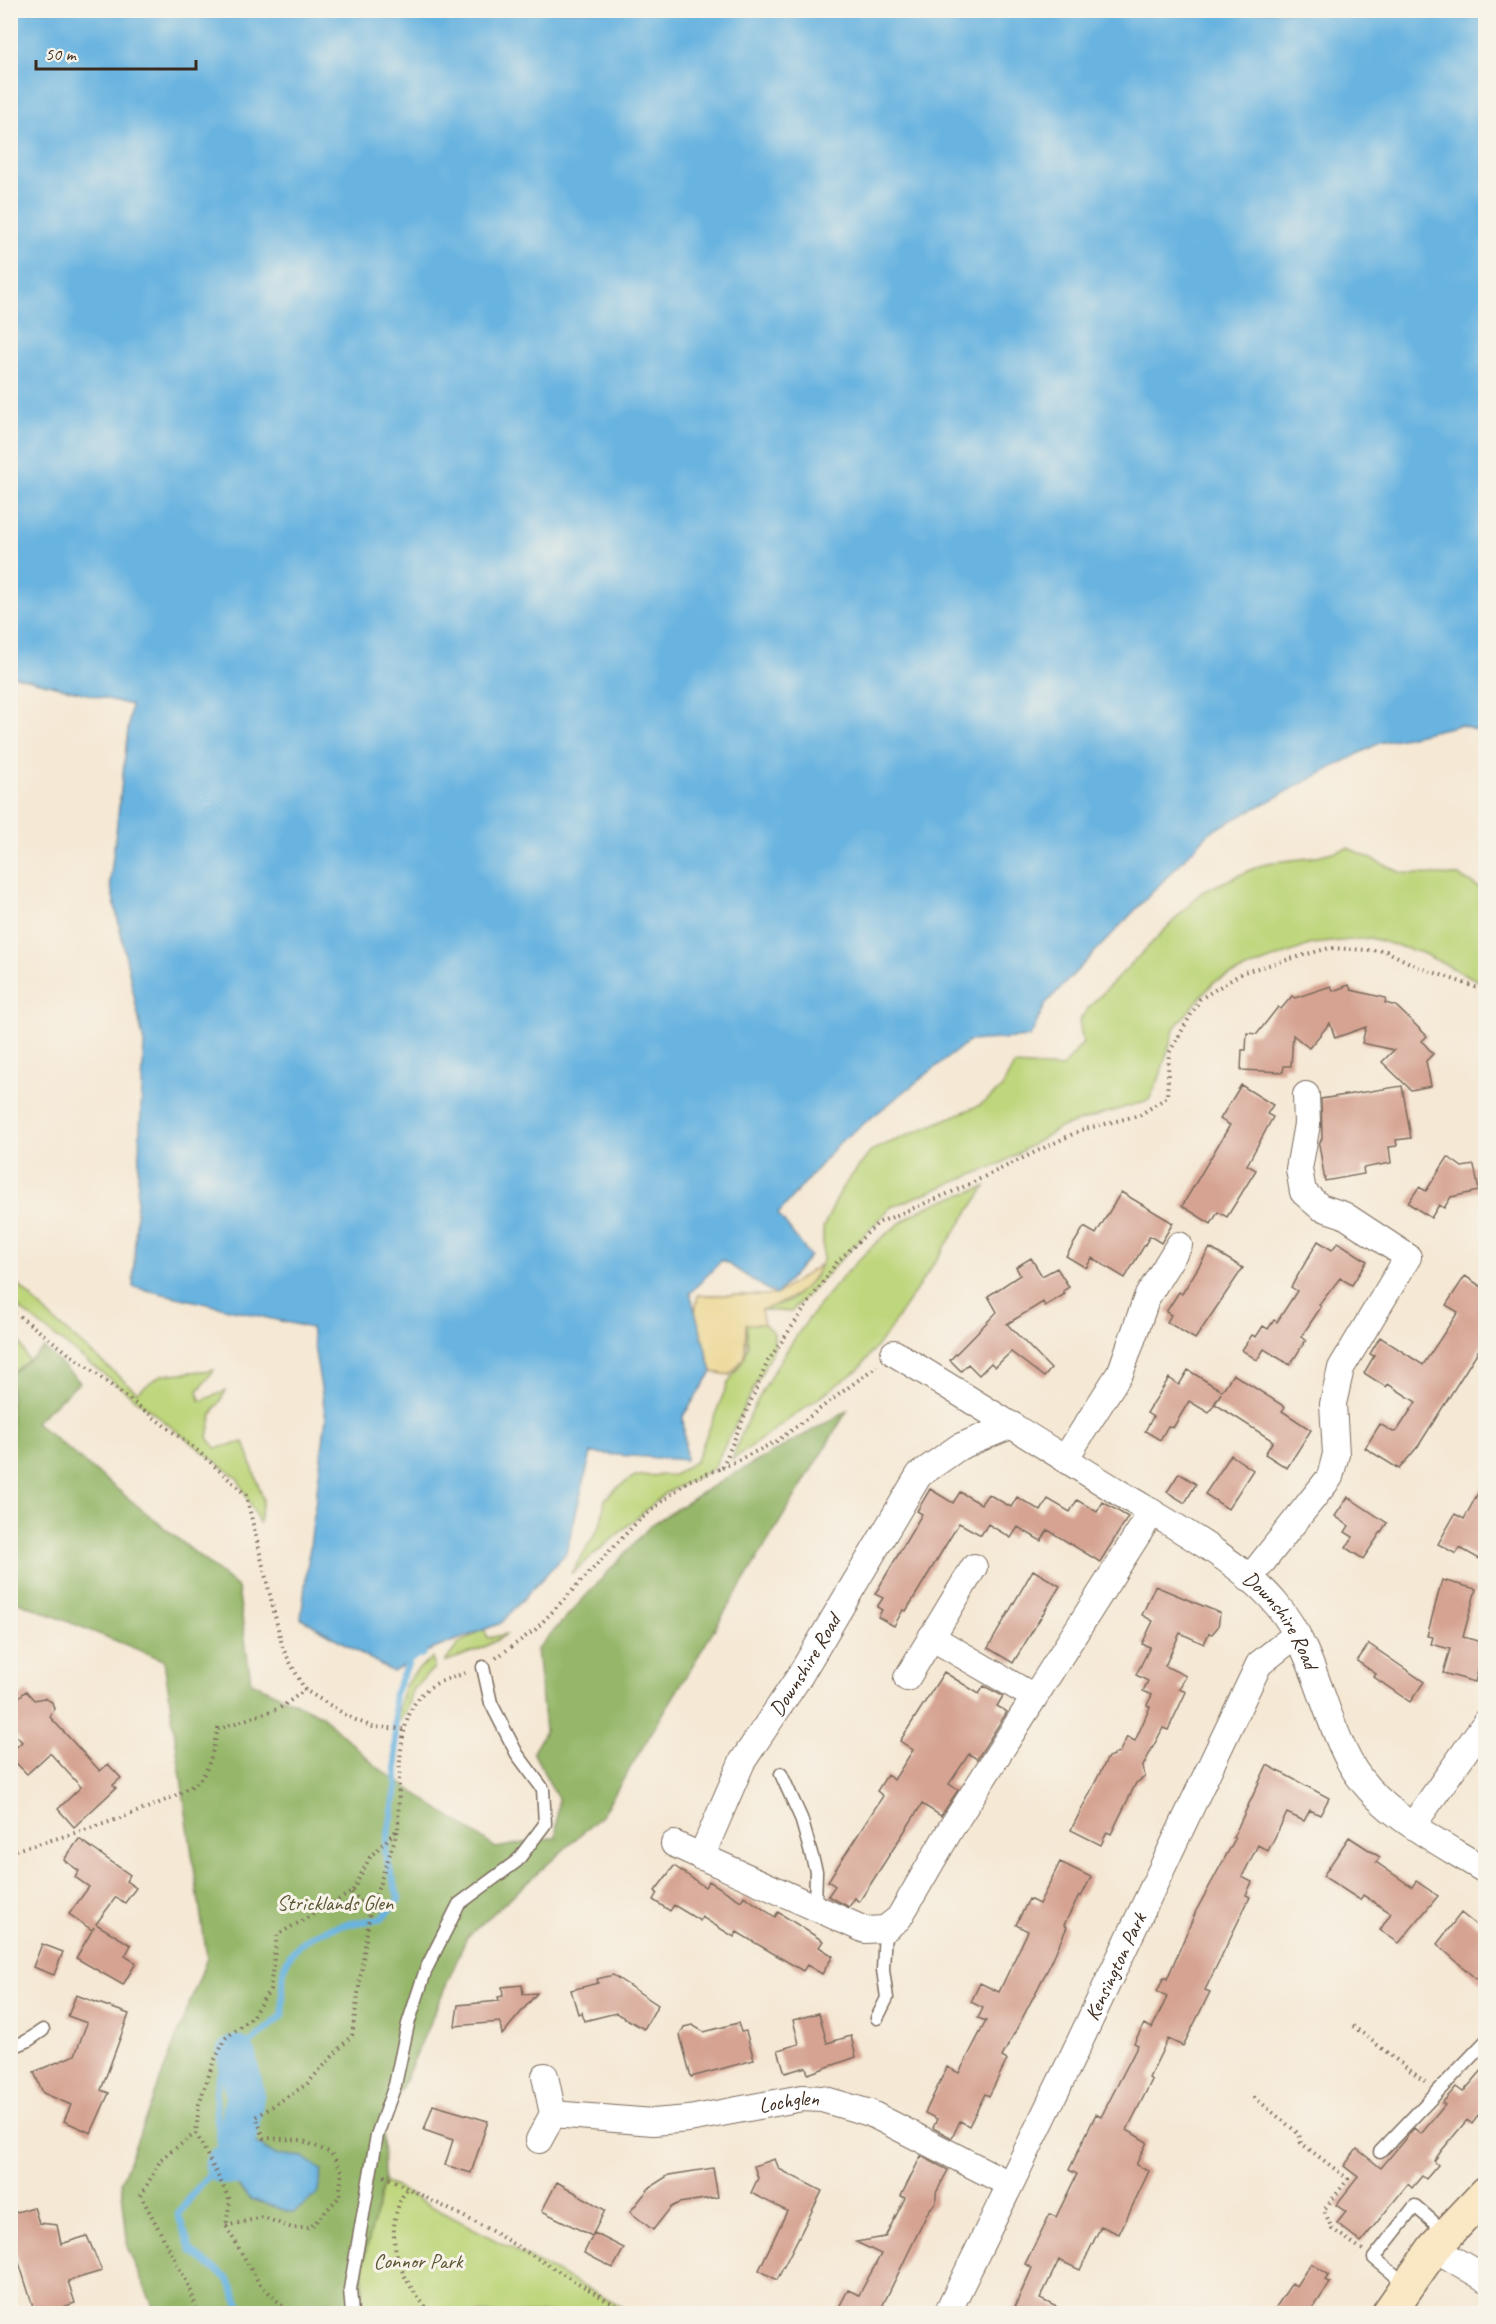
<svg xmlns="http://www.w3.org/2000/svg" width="1496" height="2324" viewBox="0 0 1496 2324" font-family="Caveat,sans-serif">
	<rect width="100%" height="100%" fill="#f7f3e8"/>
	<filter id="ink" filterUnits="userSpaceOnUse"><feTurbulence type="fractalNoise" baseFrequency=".0167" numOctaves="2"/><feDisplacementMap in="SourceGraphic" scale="12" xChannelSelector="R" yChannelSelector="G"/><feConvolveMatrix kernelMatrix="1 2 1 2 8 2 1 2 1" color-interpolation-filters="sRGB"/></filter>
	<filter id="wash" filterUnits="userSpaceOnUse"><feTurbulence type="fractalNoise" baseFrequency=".008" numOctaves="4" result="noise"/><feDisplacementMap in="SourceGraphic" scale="24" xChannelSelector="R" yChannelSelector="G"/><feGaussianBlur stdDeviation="1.35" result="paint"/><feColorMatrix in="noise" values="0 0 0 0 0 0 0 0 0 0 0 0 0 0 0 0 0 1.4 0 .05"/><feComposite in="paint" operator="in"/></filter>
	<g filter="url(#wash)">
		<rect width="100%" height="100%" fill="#f5e8d4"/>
		<!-- green -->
		<path fill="#bed67b" stroke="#7c804c" stroke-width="1.5" d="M1348,848l54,25 57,3 26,15v93l-63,-31 -52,-15 -58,6 -97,37 -40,46 -16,52 -10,21 -88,27 -59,36 -111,44 -100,105 -30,-2 30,-10 23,-22 9,-18v-32l19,-40 30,-38 108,-45 21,-16 13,-24 48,3 21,-25 -4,-22 11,-15 112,-114 64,-29 43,-5z
			M985,1187l-97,145 -29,37 -127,91c25,-81 114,-209 189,-250 19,-11 44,-16 64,-23z
			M11,1277l40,41 86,74 24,-17 53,-5 -16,21 2,10 26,-10 -14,23 -4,24 8,10 28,-6 19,57 -4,24 -21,-44 -227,-177z
			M746,1323l18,1 10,9v15l-61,121 -47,24 -95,81 30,-50 4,-25 13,-12 17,-11 39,-1 22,-14 32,-78 17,-26 3,-12z
			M11,1331l6,5 12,27 -18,60z
			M484,1629l4,9 19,-4 -24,14 -38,14 14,-19z
			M433,1658l1,10 -22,22 -6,21 -9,13c3,-32 7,-47 36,-66z
			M384,2181l249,132 -271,1 2,-56z"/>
		<!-- forest -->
		<path fill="#96b76b" stroke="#687044" stroke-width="1.5" d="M44,1348l36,34 -45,40 203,166 13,94 70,33 56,52 119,81 60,-11 2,-38 -25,-47 12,-21 -8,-82 114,-124 60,-38 136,-76 -246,405 -134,121 -84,194 1,50 -20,77 -2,55h-206l-28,-64 -7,-67 86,-224 -43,-298 -153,-61v-225z"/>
		<!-- sand -->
		<path fill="#eeda9e" stroke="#94825e" stroke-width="1.5" d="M821,1264c-13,28 -31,36 -60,46l3,14h-18l-1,33 -15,18 -18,-3 -17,-59 3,-18h78z"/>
		<!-- water -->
		<path fill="#67b3e0" stroke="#516e7f" stroke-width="1.5" d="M11,10l1474,1v723l-25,-9 -81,18 -169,89 -164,171 -16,34 -61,4 -130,102 -61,71 32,42 -34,39 -54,-35 -32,33 22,79 -29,44 3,44 -95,-7 -25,100 -65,70 -78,30 -30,19 -92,-54 25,-200 -15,-90 -178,-41 11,-244 -34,-161 21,-177 -120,-30z
			M239,2131l35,23 30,3 18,14 -5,24 -24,18 -43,-14 -13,-14z"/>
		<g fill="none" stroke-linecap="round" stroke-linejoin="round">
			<!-- stream -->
			<path stroke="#67b3e0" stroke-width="7" d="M244,2314l-16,-35 -37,-28 -13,-37 26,-34 20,-15c-3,-22 -13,-67 -5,-88 7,-18 49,-48 64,-62 1,-14 -3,-38 2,-50 15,-36 62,-42 96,-46l18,-20 -14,-46 12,-68 -3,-90 16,-36 13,-6"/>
			<!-- river -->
			<path stroke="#67b3e0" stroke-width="39" d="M236,2055l9,38 -6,38
				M224,2165l14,1"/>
		</g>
		<g id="blocks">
			<!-- building -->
			<path fill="#d6a392" d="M1349,985l2,5 35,8 -1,5 11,3 31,30 -5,5 11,13 -7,7 5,25 -20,4 -29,-28 12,-12 -32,-7 4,-16 -31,11 -5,-15 -21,25 -16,-13 -2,31h-7l-1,6 -42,-2 1,-20h4l1,-17 10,1 21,-27 3,2 11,-13 3,2 36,-12 2,5z
				M1241,1085l32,20 -6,9 6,3 -26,48 9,5 -29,47 -9,-5 -7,12 -29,-18 48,-81 -10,-6z
				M1402,1086l9,52 -15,2 1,6 -8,1 2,16 -28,5 1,6 -39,7 -6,-37 3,-6 -1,-39z
				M1448,1157l14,10 12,-2 5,26 -28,6 -7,11 -5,-3 -8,13 -23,-15 11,-16 7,4z
				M1121,1192l52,31 -12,20 -11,-7 -25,42 -33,-20 -6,10 -20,-12 18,-29 12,7z
				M1318,1241l14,9 6,-8 29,19 -15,24 -12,-7 -21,27 2,2 -20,30 5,3 -16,25 -26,-16 -7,11 -15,-10 10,-15 4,2 7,-11 5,3 6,-9 3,2 20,-31 -6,-4z
				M1210,1248l33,20 -48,71 -28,-17 4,-7 -5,-3 13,-20 3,2z
				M1031,1258l11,18 15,-8 12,19 -6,4 2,3 -20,12 -2,-4 -36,22 44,45 -7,8 -33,-25 -16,15 -4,-4 -12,12 -11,-11 -7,7 -11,-11 47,-48 -9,-16 32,-21 -4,-8z
				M1465,1276l20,13v51l-66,105 -20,24 -34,-21 15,-24 13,8 4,-1 19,-29 -28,-18 -2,3 -22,-14 10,-17 -4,-2 10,-17 43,28 35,-53 -12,-7z
				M1188,1370l34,21 11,-17 52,33 -3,4 29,19 -24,38 -22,-14 8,-13 -58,-37 6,-11 -12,20 -20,-12 -16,27 -5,-2 -8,14 -15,-9 8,-14 -6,-4 22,-35 10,7z
				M1231,1455l22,15 -25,39 -23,-15z
				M1179,1473l17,11 -11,19 -18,-11z
				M1485,1480v82l-25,-14 -4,6 -18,-10 17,-30 9,5z
				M930,1489l23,14 7,-11 21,12 7,-10 23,13 6,-10 24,14 7,-12 22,13 7,-12 20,12 6,-10 25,15 -28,45 -52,-32 -7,11 -23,-14 -7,11 -23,-14 -7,11 -22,-12 -53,88 -3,-1 -9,16 -16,-9 4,-7 -5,-3 6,-9 -8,-4 47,-80 -5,-3z
				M1348,1497l39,26 -24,36 -17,-11 7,-11 -8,-5 4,-6 -14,-10z
				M1033,1570l27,16 -47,77 -25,-15z
				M1442,1580l34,9 -13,48 22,6 -10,39 -32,-9 7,-24 -19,-5 2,-7 -6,-1z
				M1155,1586l65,27 -2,14 -6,7 -3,-1 -5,11 -24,-11 -15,33 21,10 -7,13 7,3 -18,38 -5,-2 -20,38 2,11 -9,6 -25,51 -4,-2 -6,13 -30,-15 37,-73 11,-4 8,-16 8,4 15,-34 -3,-2 5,-10 -9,-4 5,-10 -12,-6 14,-28 -8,-3 11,-23 -11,-6z
				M1369,1644l55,38 -14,20 -36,-25 2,-3 -19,-13z
				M944,1672l35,22 5,-8 19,10 -6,10 10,6 -30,47 -8,-5 -20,30 9,6 -17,26 -19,-12 -63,98 -4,-4 -6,9 -21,-11 7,-10 -7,-5 55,-85 -6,-5 10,-16 7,5 19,-30 -13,-9z
				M26,1691l8,9 10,-2 8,4 2,7 -4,8 50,54 8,-7 13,14 -8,7 3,3 -42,39 -16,-18 23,-22 -31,-34 -23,21 -17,-17v-4l12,-11 -12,-13v-24z
				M1267,1765l62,33 -9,17 -10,-5 -6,11 -17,-8 -19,38 -10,-6 -16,32 10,5 -6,13 4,2 -45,93 5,2 -27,54 -15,-7 -19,39 3,2 -25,50 20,12 -11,23 13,6 -30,63 -18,-8 -21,44 -21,-10 -19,39 29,14h-57l20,-45 -7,-4 25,-50 6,3 21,-43 -8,-4 27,-56 5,3 37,-72 -4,-2 10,-19 8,4 15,-31 -10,-5 7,-15 3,2 29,-68 39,-72 -2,-1z
				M1349,1837l31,20 -4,5 36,25 4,-6 22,15 -39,47 -19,-13 11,-17 -28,-18 -3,5 -37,-24z
				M79,1839l51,36 -4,6 10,7 -11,15 -9,-6 -20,27 35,21 -6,11 11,7 -13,22 -47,-27 18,-31 -2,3 -23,-16 20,-27 -14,-10 4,-6 -15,-11z
				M1060,1862l31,15 -10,20 -2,-2 -15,30 3,2 -17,38 -48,92 5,3 -18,36 -4,-2 -16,32 -9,-5 -8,17 -19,-10 4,-9 -12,-6 22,-46 12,6 27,-52 -8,-3 5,-10 -12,-6 9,-19 19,9 29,-61 -12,-6 13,-26 10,5z
				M674,1866l31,21 4,-6 32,20 3,-5 31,21 3,-5 45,29 -4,6 14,9 -11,18 -15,-9 -4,6 -66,-39 -3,5 -32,-20 -2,4 -26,-16 -4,6 -17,-11 4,-7 -2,-2z
				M1461,1913l24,19v55l-48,-43z
				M42,1944l21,8 -9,23 -21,-8z
				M613,1975l45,30 -14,24 -28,-16 -32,8 -2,-9 -4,2 -7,-24 27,-7 -1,-4z
				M522,1985l1,9 14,-1 -35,42 -2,-13 -45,4 3,-21 41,-4 -1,-4 5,-1 -1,-9z
				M76,1995l53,19 -28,76 8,3 -18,40 -27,-12 7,-16 -28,-12 -9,-21 41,-17 12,-32 -19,-7z
				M819,2013l8,30 24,-7 5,21 -48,17 -2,-7 -21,6 -7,-23 21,-6 -6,-24z
				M738,2023l3,9 5,-1 8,29 -63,17 -11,-42 4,-8 8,-2 12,7z
				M1485,2067v40l-13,17 -5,-4 -25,30 -8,11 4,4 -12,14 -4,-3 -10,12 -4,-4 -47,58 -24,-19 9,-11 -10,-7 22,-28 -14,-11 13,-17 24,19 33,-40 7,6 24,-29 -3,-2 14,-16 7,5z
				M433,2105l55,16 -17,52 -26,-8 8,-25 -29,-10z
				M921,2156l27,14 -12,23v10l-7,7 -47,97 12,6h-58l12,-23 11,5 22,-41 -25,-12 29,-5 20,-39 -4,-2z
				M775,2159l4,10 43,22 -45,89 -18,-10 28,-59 -36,-18 7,-15 -4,-12z
				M713,2168l5,29 -39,6 -8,4 -18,23 -23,-18 20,-25 19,-12z
				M557,2182l48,28 -13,26 -50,-25z
				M34,2207l5,16 18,2 4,19 26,-8 15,35 -34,10 7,22 -16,5 2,5h-26l-25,-79v-20z
				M594,2233l30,15 -11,20 -29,-15z
				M1311,2263l18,12 -4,5 5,3 -20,30h-38l20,-30 4,3z"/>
		</g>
	</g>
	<g filter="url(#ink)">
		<use href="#blocks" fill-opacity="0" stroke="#7c6c5e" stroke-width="1.5"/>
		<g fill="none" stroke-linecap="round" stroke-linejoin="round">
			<defs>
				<path id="lane" d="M781,1774l20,44 15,53 -1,37
					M877,2018l10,-20 -4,-28 2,-41
					M10,2048l17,-7 16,-11
					M1380,2152l106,-111
					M1407,2285l-33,-27 41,-52 32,28
					M352,2314l-2,-25 27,-154 18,-50 13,-61 18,-55 33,-65 58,-43 28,-37 -2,-35 -26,-35 -26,-51 -8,-36"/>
				<g id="street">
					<path id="s1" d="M894,1353c76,46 150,93 224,139 49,30 123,69 159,113 37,44 45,106 72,156 27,51 89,80 137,110"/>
					<path d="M1065,1459l56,-88 26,-74 32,-52"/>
					<path d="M1249,1579l81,-102 6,-23 -3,-50 8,-36 67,-111 -64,-42 -24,-8 -17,-15 -4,-23 8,-45 -1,-29"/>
					<path d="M931,1637l103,60"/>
					<path d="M907,1678l67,-111"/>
					<path d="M1413,1825l73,-103"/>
					<path d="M674,1844l191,86 20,-1 14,-11 51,-88 202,-318"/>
					<path id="s2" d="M701,1857l41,-95 57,-85 120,-202 40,-28 53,-22"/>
					<path id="s3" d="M553,2114l100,8 36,-3 113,-21 20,1 48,14 139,71"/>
					<path d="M539,2140l14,-26 -8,-38"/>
					<path d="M1434,2248l52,31"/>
					<path id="s4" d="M947,2314l124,-254 188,-396 38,-30"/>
				</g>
				<path id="secondary" d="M1388,2314l46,-66 52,-55"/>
			</defs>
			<!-- lane casing -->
			<use href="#lane" stroke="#7c6c5e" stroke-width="15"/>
			<!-- street casing -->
			<use href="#street" stroke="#7c6c5e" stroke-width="28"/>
			<!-- secondary casing -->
			<use href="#secondary" stroke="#7c6c5e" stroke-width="36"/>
			<!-- path -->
			<path stroke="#7c6c5e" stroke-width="4" stroke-dasharray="1.5 4.5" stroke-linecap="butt" d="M10,1309l188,142 48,44 37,154 22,41 46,28 22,9 30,2
				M722,1468l55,-27 100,-75
				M496,1658l40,-29 100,-106 52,-42 34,-13 46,-107 69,-99 41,-39 81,-34 122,-59 59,-15 27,-18 2,-44 31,-54 44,-27 85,-24 57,3 30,15 70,25
				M10,1851c35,-8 174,-48 192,-74 9,-12 12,-34 16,-48l62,-21 25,-18
				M370,1912l28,-82
				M1353,2026l72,56
				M1254,2097l45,37 2,9 47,36 -24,31 8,19 31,21
				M196,2133l-35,26 -20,37 49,92 8,26
				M384,2176l106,54 133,80 12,4
				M406,2190c-26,41 -7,92 27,124
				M226,2226l37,-9 29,11h18l29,-31 3,-26 -11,-18 -30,-13 -37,-2 -8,-21 51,-33 45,-49 18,-123 -18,-20
				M291,2314l-32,-31 -33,-57 4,-26 -34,-67 3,-29 14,-41 13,-25 26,-21 18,-28 7,-54 75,-43 18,-35 28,-28c2,-38 -4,-107 24,-135 12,-13 31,-16 46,-22"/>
			<!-- lane -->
			<use href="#lane" stroke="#fff" stroke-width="12"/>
			<!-- street -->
			<use href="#street" stroke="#fff" stroke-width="26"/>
			<!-- secondary -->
			<use href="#secondary" stroke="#fae7c3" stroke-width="33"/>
		</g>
	</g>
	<g text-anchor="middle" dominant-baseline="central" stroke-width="6" stroke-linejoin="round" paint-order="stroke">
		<!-- street labels -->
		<g font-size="21" fill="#3b2a1e" stroke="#f7f3e8">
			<text stroke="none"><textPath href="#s1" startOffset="474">Downshire Road</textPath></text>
			<text stroke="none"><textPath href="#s2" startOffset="219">Downshire Road</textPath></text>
			<text stroke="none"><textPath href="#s4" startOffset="386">Kensington Park</textPath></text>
			<text stroke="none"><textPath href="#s3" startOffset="238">Lochglen</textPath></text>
		</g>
		<!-- park labels -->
		<g font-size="21" fill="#5c5535" stroke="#f7f3e8">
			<text x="335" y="1903">Stricklands Glen</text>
			<text x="418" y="2261">Connor Park</text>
		</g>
	</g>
	<!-- margin -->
	<rect width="1496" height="2324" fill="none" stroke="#f7f3e8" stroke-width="36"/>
	<!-- scale -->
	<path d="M36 60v9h160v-9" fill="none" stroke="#3b2a1e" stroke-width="3"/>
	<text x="45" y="60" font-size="18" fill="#3b2a1e" stroke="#f7f3e8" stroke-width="4.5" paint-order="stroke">50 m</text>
</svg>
